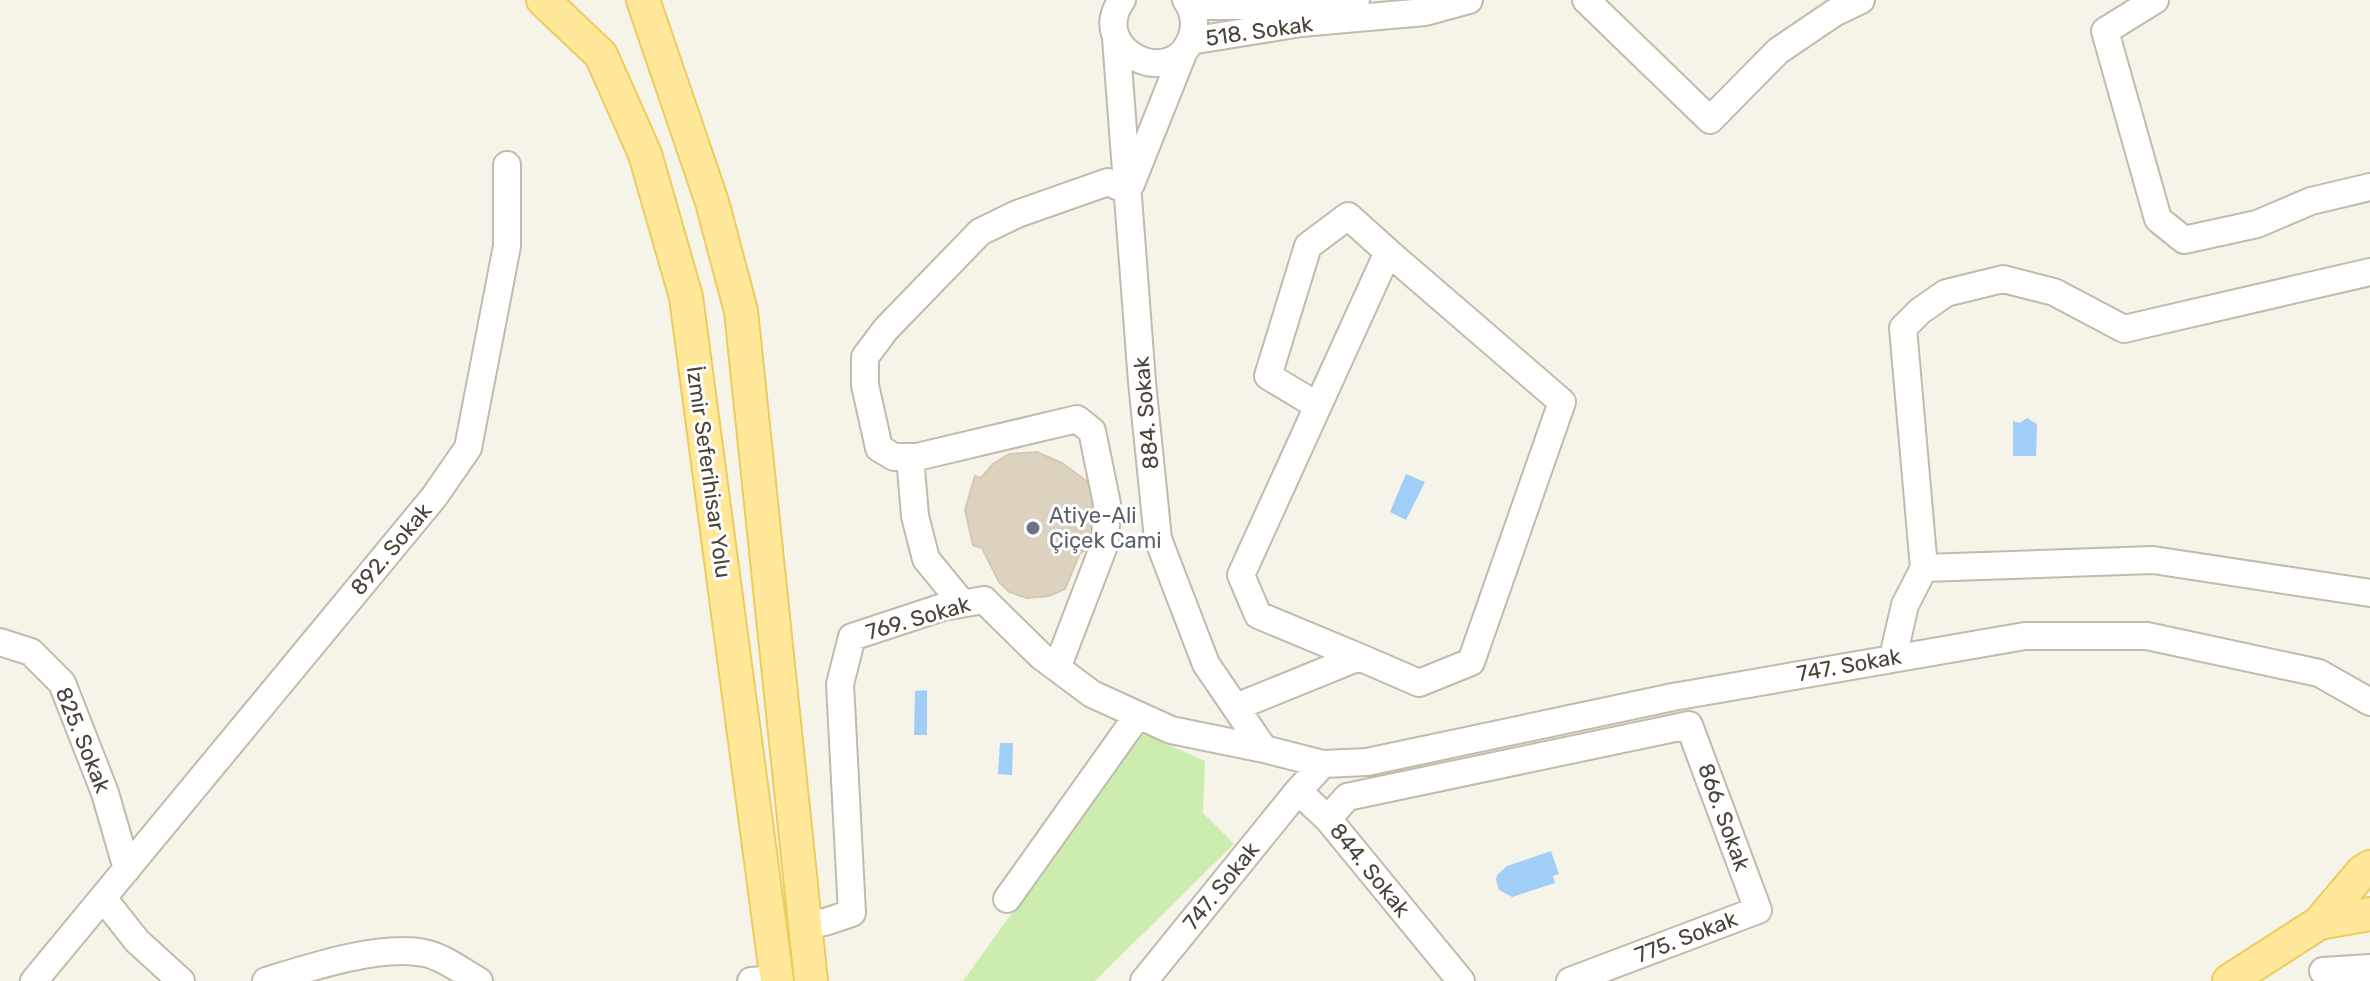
<svg xmlns="http://www.w3.org/2000/svg" width="2370" height="981" viewBox="0 0 2370 981" font-family="Rubik,sans-serif">
	<rect width="100%" height="100%" fill="#f6f3e9"/>
	<!-- green -->
	<path fill="#cdedaf" d="M1142,733l63,28 -2,52 31,31 -139,137h-132z"/>
	<!-- water -->
	<path fill="#a1cef6" d="M2027,418l10,6 -1,32h-23v-35l7,2z
		M1406,474l19,8 -19,38 -16,-8z
		M927,690v45h-13l1,-44z
		M1000,743h13l-1,32 -14,-1z
		M1551,851l8,23 -6,2 2,7 -43,14 -13,-7 -3,-10 1,-5 10,-9z"/>
	<!-- building -->
	<path fill="#dbd2c0" stroke="#d4c8b0" stroke-width="2" d="M1037,452l25,11 27,20 8,38 -6,26 -11,6 -15,36 -16,7 -22,2 -18,-6 -10,-10 -17,-34 -9,-3 -8,-35 10,-34 6,2 12,-14 16,-10z"/>
	<g fill="none" stroke-linecap="round" stroke-linejoin="round">
		<defs>
			<path id="minor" d="M1122,0c-36,50 52,93 70,36 4,-13 2,-25 -6,-36
				M1586,0l124,120 68,-69 56,-38 27,-13
				M2155,0l-50,31 53,188 26,21 73,-16 54,-23 59,-14
				M1190,6h77l89,-6
				M1116,38l26,344 16,157 48,125 58,85 59,15 44,-2 306,-65 352,-61h122l172,37 51,29
				M1190,41l111,-18 124,-11 44,-12
				M1131,184l53,-133
				M2370,272l-246,57 -70,-37 -51,-13 -57,14 -26,18 -17,17 21,240 229,-8 217,33
				M1318,406l-50,-30 40,-130 40,-30 40,36
				M910,457l5,59 11,43 36,44
				M0,642l31,10 31,31 43,110 22,76
				M1893,657l12,-52 19,-37
				M1057,668l48,-125 2,-39 -15,-73 -15,-12 -160,38h-23l-15,-9 -14,-63v-28l21,-28 94,-97 37,-18 91,-32 20,9
				M1236,707l123,-50 60,26 52,-21 91,-260 -174,-150 -147,323 17,40 101,42
				M1323,764l-25,27 30,28 133,162
				M1328,819l19,-22 342,-72 69,185 -188,71
				M103,898l34,43 44,40
				M1007,899l131,-184
				M806,925l19,-3 27,-9 -12,-229 12,-47 91,-30 41,-7 57,56 51,38 79,36 93,19
				M2323,971l47,-3
				M34,981l400,-484 34,-49 39,-202v-81
				M266,981c42,-13 114,-37 158,-28 18,3 39,19 55,28
				M751,981l26,-2
				M1144,981l154,-190"/>
			<path id="major" d="M543,0l58,55 44,99 41,143 91,684
				M643,0l69,202 29,109 70,670
				M2319,923l51,-9
				M2229,981l90,-58 43,-51 8,-5"/>
		</defs>
		<!-- minor casing -->
		<use href="#minor" stroke="#c2bbab" stroke-width="30"/>
		<!-- major casing -->
		<use href="#major" stroke="#edcb5f" stroke-width="36"/>
		<!-- minor -->
		<use href="#minor" stroke="#fff" stroke-width="26"/>
		<!-- major -->
		<use href="#major" stroke="#ffe899" stroke-width="32"/>
	</g>
	<!-- markers -->
	<circle fill="#6b7280" stroke="#fff" stroke-width="3" cx="1033" cy="528" r="8"/>
	<g text-anchor="middle" dominant-baseline="central" stroke-width="6" stroke-linejoin="round" paint-order="stroke">
		<!-- street labels -->
		<g font-size="22" fill="#4a4436" stroke="#fff">
			<text transform="translate(1259 31) rotate(-8)">518. Sokak</text>
			<text transform="translate(1146 413) rotate(-95)">884. Sokak</text>
			<text transform="translate(709 472) rotate(82)">İzmir Seferihisar Yolu</text>
			<text transform="translate(391 549) rotate(-50)">892. Sokak</text>
			<text transform="translate(918 618) rotate(-16)">769. Sokak</text>
			<text transform="translate(1849 665) rotate(-10)">747. Sokak</text>
			<text transform="translate(83 740) rotate(68)">825. Sokak</text>
			<text transform="translate(1724 817) rotate(70)">866. Sokak</text>
			<text transform="translate(1370 870) rotate(51)">844. Sokak</text>
			<text transform="translate(1221 886) rotate(-51)">747. Sokak</text>
			<text transform="translate(1686 937) rotate(-21)">775. Sokak</text>
		</g>
		<!-- worship labels -->
		<g font-size="22" fill="#5b616d" stroke="#fff" text-anchor="start">
			<text x="1049" y="515">Atiye-Ali<tspan x="1049" dy="25">Çiçek Cami</tspan></text>
		</g>
	</g>
</svg>
